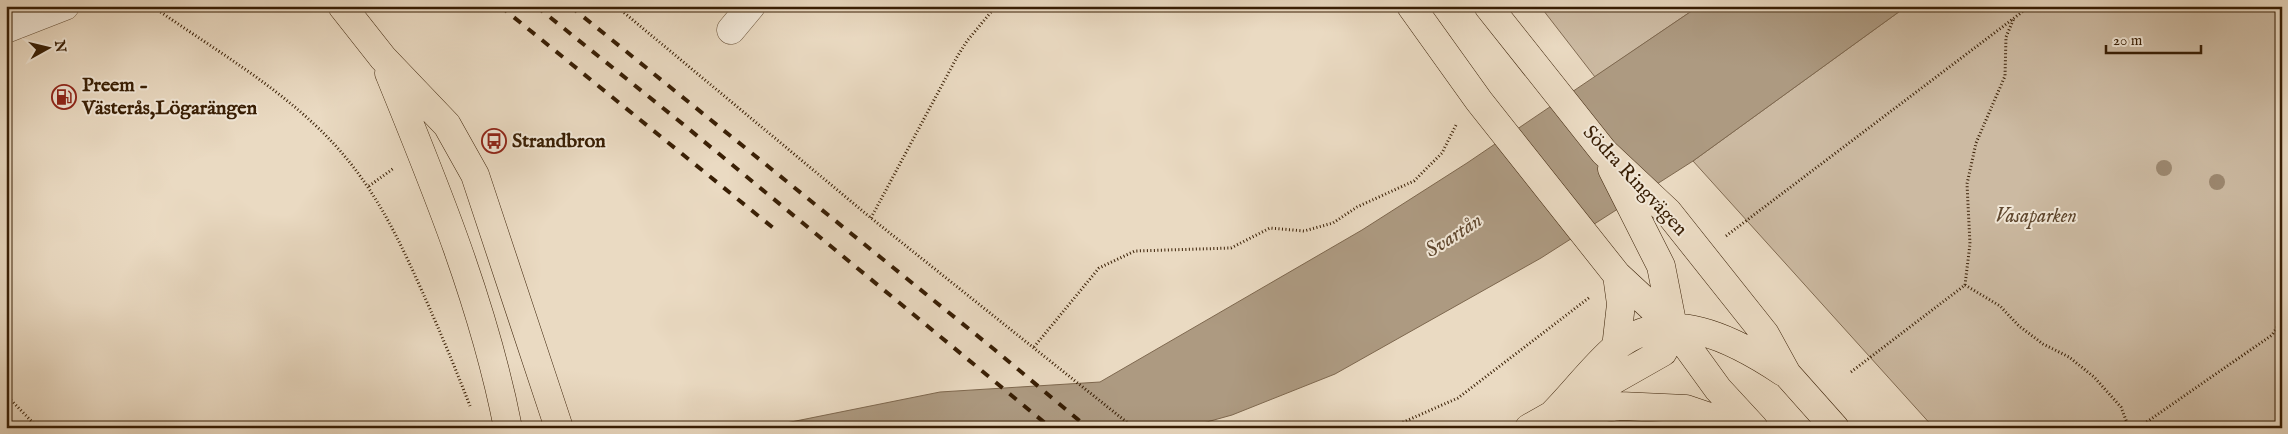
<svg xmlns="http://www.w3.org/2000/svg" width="2288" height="434" viewBox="0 0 2288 434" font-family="'IM FELL English',serif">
	<rect width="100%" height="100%" fill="#eadac2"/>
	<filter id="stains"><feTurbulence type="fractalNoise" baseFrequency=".004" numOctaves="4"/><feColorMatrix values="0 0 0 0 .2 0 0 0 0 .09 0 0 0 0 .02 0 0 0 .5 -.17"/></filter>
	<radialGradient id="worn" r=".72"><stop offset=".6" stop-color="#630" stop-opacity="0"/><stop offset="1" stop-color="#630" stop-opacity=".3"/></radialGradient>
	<!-- green -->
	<path fill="#ccbaa2" stroke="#826c53" d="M1540,6h159l-104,71z
		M1907,6h375v422h-348l-241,-267z"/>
	<!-- water -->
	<path fill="#ad9a81" stroke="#7e684f" d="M1699,6h208l-214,155 -152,97 -206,116 -103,41 -47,13h-424l179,-36 160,-10 262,-152 105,-67z"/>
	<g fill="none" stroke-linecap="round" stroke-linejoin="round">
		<defs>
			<path id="minor" d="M6,29l59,-23
				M731,30l20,-24"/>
			<path id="major" d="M342,6l41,52 64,67 28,50 84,253
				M1411,6l68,95 138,174 56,52 45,62 36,39
				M1488,6l116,146 64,60 97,122 22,40 48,54
				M389,73c47,115 95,232 119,355
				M1612,169l49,97 12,61
				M1616,348l5,-44 -4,-29
				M1552,415c20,-20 42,-49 63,-67 53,-44 120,-8 168,24
				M1552,415l68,-9 66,3 56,19
				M1529,428l134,-76 10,-25"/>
		</defs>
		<!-- minor casing -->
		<use href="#minor" stroke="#644d34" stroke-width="29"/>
		<!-- major casing -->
		<use href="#major" stroke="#381e04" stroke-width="29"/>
		<!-- path -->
		<path stroke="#381e04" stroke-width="3" stroke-dasharray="1 2.5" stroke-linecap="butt" d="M152,6c54,38 114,73 162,118 53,49 79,102 108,167 17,38 33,76 48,115
			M616,6l255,212 263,210
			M369,186l25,-18
			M871,218l86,-161 10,-16 29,-35
			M1726,236l304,-230
			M1965,285l35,21 19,20 24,18 26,13 25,20 27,30 8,21
			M1034,347l65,-79 36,-17 96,-3 39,-20 34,3 29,-8 24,-16 57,-26 28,-28 15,-30
			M1851,372l114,-87 5,-41 -3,-60 9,-41 29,-67 1,-39 8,-19
			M6,395l32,33
			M1390,428l68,-30 132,-101
			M2138,428l134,-93 10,-15"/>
		<!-- minor -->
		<use href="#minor" stroke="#f1e7d7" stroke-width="28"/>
		<!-- major -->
		<use href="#major" stroke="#eadac2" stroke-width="28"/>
		<!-- rail -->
		<path stroke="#381e04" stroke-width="4" stroke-dasharray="9 9" stroke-linecap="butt" d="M500,6l277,225
			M536,6l148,119 367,303
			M570,6l425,344 93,78"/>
	</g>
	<!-- trees -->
	<g fill="#9c8870">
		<circle cx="2164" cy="168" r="8"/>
		<circle cx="2217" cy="182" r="8"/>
	</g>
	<!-- icons -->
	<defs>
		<symbol id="fuel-ring" viewBox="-11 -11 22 22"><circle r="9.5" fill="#f1e7d7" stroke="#8f2418" stroke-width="1.5"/><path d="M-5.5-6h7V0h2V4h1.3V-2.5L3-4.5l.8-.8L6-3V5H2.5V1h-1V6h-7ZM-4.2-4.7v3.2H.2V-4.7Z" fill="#8f2418"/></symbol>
		<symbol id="bus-ring" viewBox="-11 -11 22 22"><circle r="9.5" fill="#f1e7d7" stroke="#8f2418" stroke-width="1.5"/><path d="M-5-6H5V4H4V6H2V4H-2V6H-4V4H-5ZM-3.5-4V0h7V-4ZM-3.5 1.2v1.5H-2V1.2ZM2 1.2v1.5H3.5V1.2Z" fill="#8f2418"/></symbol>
	</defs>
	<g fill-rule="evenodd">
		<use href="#fuel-ring" x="50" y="83" width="28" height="28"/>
		<use href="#bus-ring" x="480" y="127" width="28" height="28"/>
	</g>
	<g text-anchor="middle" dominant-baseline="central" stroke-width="4" stroke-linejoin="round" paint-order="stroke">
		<!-- poi labels -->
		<g font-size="20" font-weight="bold" fill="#381e04" stroke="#f1e7d7" text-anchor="start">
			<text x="82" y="85">Preem -<tspan x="82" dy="23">Västerås,Lögarängen</tspan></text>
			<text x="512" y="141">Strandbron</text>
		</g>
		<!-- street labels -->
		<g font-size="20" fill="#381e04" stroke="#f1e7d7">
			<text transform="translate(1635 181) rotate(47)">Södra Ringvägen</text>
		</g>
		<!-- park labels -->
		<g font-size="20" font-style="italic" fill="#5d452c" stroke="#f1e7d7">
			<text x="2036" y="216">Vasaparken</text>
		</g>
		<!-- water labels -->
		<g font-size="21" font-style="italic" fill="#614930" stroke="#f1e7d7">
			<text transform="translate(1454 236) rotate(-33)">Svartån</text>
		</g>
	</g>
	<!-- margin -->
	<rect width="2288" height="434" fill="none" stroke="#eadac2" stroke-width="25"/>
	<rect x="8" y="8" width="2273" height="419" fill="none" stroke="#381e04" stroke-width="2.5"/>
	<rect x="12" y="12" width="2263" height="409" fill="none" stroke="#381e04"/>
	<!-- north arrow -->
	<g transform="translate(48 48) rotate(82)" stroke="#f1e7d7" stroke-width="4" paint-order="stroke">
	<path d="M0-4L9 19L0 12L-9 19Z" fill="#381e04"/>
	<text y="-8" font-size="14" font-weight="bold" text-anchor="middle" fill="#381e04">N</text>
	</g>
	<!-- scale -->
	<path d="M2106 45v8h95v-8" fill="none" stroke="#381e04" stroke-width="2.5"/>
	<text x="2113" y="45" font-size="15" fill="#381e04" stroke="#f1e7d7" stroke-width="4" paint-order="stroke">20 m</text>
	<rect width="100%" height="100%" filter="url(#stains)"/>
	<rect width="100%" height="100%" fill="url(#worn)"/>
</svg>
